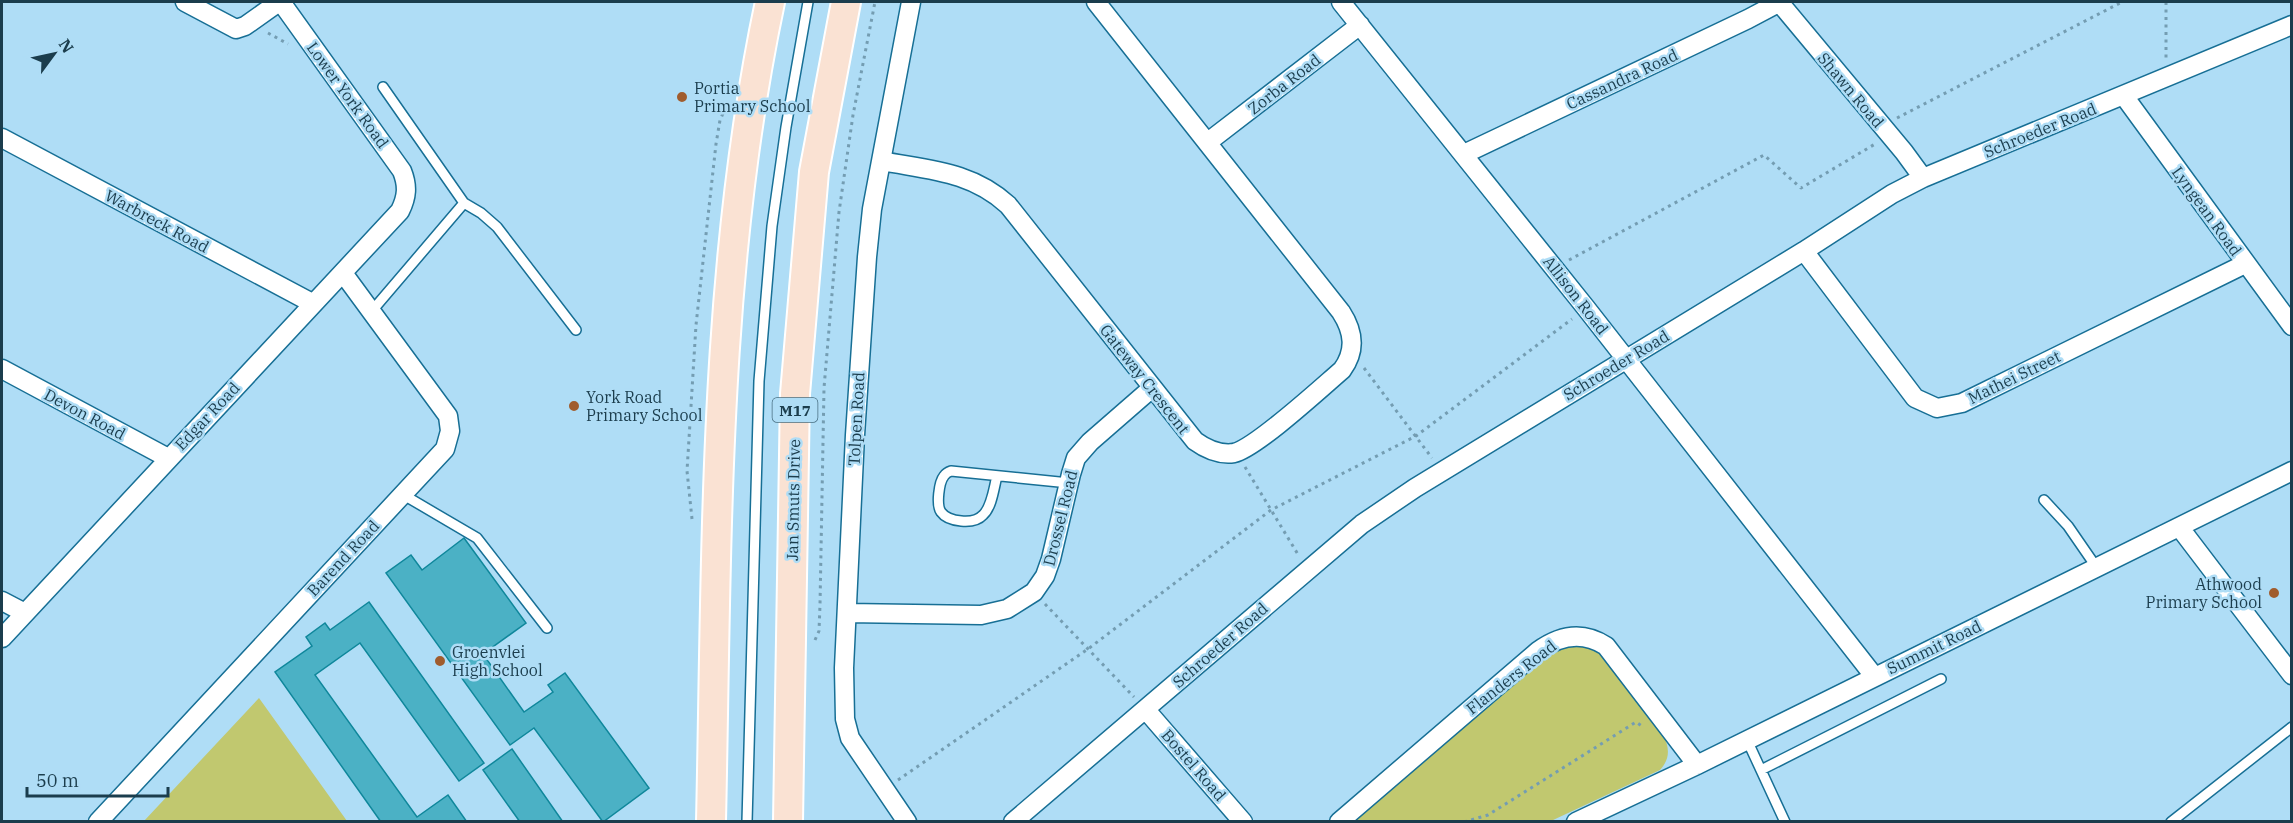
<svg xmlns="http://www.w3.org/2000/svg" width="2293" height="823" viewBox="0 0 2293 823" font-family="'IBM Plex Serif',serif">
	<rect width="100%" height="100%" fill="#afddf6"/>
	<!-- green -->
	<path fill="#c1c86f" d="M1574,644l17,4 7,4 65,83c7,13 7,24 -3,35l-109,51 -200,1 202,-171z
		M259,698l88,123h-203z"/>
	<!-- building -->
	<path fill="#4bb1c5" stroke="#0f879b" stroke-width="1.5" d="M464,538l62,85 -43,31 41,58 29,-20 -5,-7 17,-12 84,115 -46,34 -69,-94 -24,17 -124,-172 25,-18 11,15z
		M369,602l115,161 -25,18 -99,-138 -45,32 102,142 31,-22 19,27h-86l-106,-150 37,-26 -6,-9 19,-14 5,7z
		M512,749l51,73h-43l-37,-52z"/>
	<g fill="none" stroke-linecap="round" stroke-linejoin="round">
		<defs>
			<path id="lane" d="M383,87l81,116 17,10 16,14 79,103
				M371,312l93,-109
				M997,476c-3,11 -5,31 -14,39 -9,10 -35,7 -42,-3 -5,-7 -2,-30 3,-36 2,-3 4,-4 7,-5l118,12
				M402,494l75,44 70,90
				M2044,500l24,26 29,42
				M1747,740l38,82
				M1761,770l180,-91
				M747,822l12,-441 13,-155 14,-99 22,-125
				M2171,822l121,-95"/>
			<path id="street" d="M185,2l51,27 9,-3 34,-24
				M1341,2l245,306 288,368
				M1779,2l125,150 19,26
				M2124,96l168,230
				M2,138l310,165
				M1208,142l152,-117
				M1464,154l284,-135 32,-17
				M882,161c46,9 89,10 126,44l187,236c11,8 25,14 39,12 22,-5 87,-65 108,-83 14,-19 12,-38 -1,-58l-245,-310
				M1804,251l111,147 22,10 25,-5 283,-139
				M2,369l166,89
				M2180,528l112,147
				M2,601l23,12
				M847,613l134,2 26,-6 27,-17 11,-16 6,-17 20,-85 5,-16 14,-16 62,-54
				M2,638l398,-427c7,-14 8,-25 2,-40l-121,-169
				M1146,710l97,112
				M98,822l347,-373 5,-18 -2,-15 -105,-143
				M907,822l-57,-84 -5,-19 -1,-51 11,-233 12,-178 5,-48 39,-207
				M1013,822l349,-298 53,-36 389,-237 88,-57 31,-16 369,-153
				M1339,822l199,-171c22,-16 45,-20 68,-5l91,119
				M1576,822l121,-57 595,-294"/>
			<path id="primary" d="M711,822c6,-274 2,-551 59,-820
				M788,822l7,-428 19,-222 32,-170"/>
		</defs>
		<!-- lane casing -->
		<use href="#lane" stroke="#176f95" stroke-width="12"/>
		<!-- street casing -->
		<use href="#street" stroke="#176f95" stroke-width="21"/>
		<!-- primary casing -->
		<use href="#primary" stroke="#fff" stroke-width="32"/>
		<!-- path -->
		<path stroke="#749db2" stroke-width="3" stroke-dasharray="3 4.5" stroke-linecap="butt" d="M2166,2v56
			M268,33l20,11
			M1897,118l225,-116
			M1569,260l195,-105 37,33 74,-44
			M1364,368l68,90
			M1245,467l54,89
			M692,519l-5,-48 9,-146 20,-181 4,-24 5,-11
			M1045,604l89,93
			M815,640l4,-9 1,-26 4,-217 15,-176 14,-97 22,-113
			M898,780l190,-131 183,-139 145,-74 156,-117
			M1464,822l24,-7 148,-93 7,5"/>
		<!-- lane -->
		<use href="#lane" stroke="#fff" stroke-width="9"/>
		<!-- street -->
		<use href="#street" stroke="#fff" stroke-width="18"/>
		<!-- primary -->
		<use href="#primary" stroke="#fae2d3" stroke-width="28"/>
	</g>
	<!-- markers -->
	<g fill="#a05c2d" stroke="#afddf6" stroke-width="2">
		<circle cx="682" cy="97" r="6"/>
		<circle cx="574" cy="406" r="6"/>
		<circle cx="2274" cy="593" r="6"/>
		<circle cx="440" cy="661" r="6"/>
	</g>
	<g text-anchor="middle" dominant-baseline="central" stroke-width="5" stroke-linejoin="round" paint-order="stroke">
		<!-- shield labels -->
		<rect fill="#afddf6" stroke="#476d80" stroke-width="1.5" x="772.5" y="398" width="45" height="24" rx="4.5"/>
		<g font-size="15" font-weight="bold" fill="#1b3d4d">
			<text x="795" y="410">M17</text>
		</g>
		<!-- street labels -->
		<g font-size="16" fill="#1b3d4d" stroke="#afddf6">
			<text transform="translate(1622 79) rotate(-25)">Cassandra Road</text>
			<text transform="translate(1284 84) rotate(-38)">Zorba Road</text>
			<text transform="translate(1851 90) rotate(50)">Shawn Road</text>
			<text transform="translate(348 95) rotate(54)">Lower York Road</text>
			<text transform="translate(2040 130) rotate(-22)">Schroeder Road</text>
			<text transform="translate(2207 211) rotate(54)">Lyngean Road</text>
			<text transform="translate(157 221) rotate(28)">Warbreck Road</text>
			<text transform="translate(1576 295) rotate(52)">Allison Road</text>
			<text transform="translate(1616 365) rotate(-31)">Schroeder Road</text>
			<text transform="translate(2014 377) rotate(-26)">Mathei Street</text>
			<text transform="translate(1145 379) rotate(52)">Gateway Crescent</text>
			<text transform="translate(85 414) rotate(28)">Devon Road</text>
			<text transform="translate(207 416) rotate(-47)">Edgar Road</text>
			<text transform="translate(856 419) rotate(-87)">Tolpen Road</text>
			<text transform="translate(793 500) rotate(-89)">Jan Smuts Drive</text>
			<text transform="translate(1060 518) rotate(-76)">Drossel Road</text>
			<text transform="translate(343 558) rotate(-47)">Barend Road</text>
			<text transform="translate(1220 645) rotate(-41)">Schroeder Road</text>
			<text transform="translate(1934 647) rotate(-26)">Summit Road</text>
			<text transform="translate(1511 677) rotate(-38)">Flanders Road</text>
			<text transform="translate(1194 765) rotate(49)">Bostel Road</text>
		</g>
		<!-- poi labels -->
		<g font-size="16" fill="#1b3d4d" stroke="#afddf6" text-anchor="start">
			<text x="694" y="88">Portia<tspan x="694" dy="18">Primary School</tspan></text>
			<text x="586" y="397">York Road<tspan x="586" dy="18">Primary School</tspan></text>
			<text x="2262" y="584" text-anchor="end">Athwood<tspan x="2262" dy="18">Primary School</tspan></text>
			<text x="452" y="652">Groenvlei<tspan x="452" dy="18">High School</tspan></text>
		</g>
	</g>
	<!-- border -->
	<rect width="2293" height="823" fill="none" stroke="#1b3d4d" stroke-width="6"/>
	<!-- north arrow -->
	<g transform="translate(54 54) rotate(57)" stroke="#afddf6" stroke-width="4.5" paint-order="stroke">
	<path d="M0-4.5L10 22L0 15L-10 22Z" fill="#1b3d4d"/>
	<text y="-9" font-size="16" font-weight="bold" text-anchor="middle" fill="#1b3d4d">N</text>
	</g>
	<!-- scale -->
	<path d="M27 787v9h141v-9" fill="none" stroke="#1b3d4d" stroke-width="3"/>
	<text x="36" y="787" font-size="18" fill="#1b3d4d" stroke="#afddf6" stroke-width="4.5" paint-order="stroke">50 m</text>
</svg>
